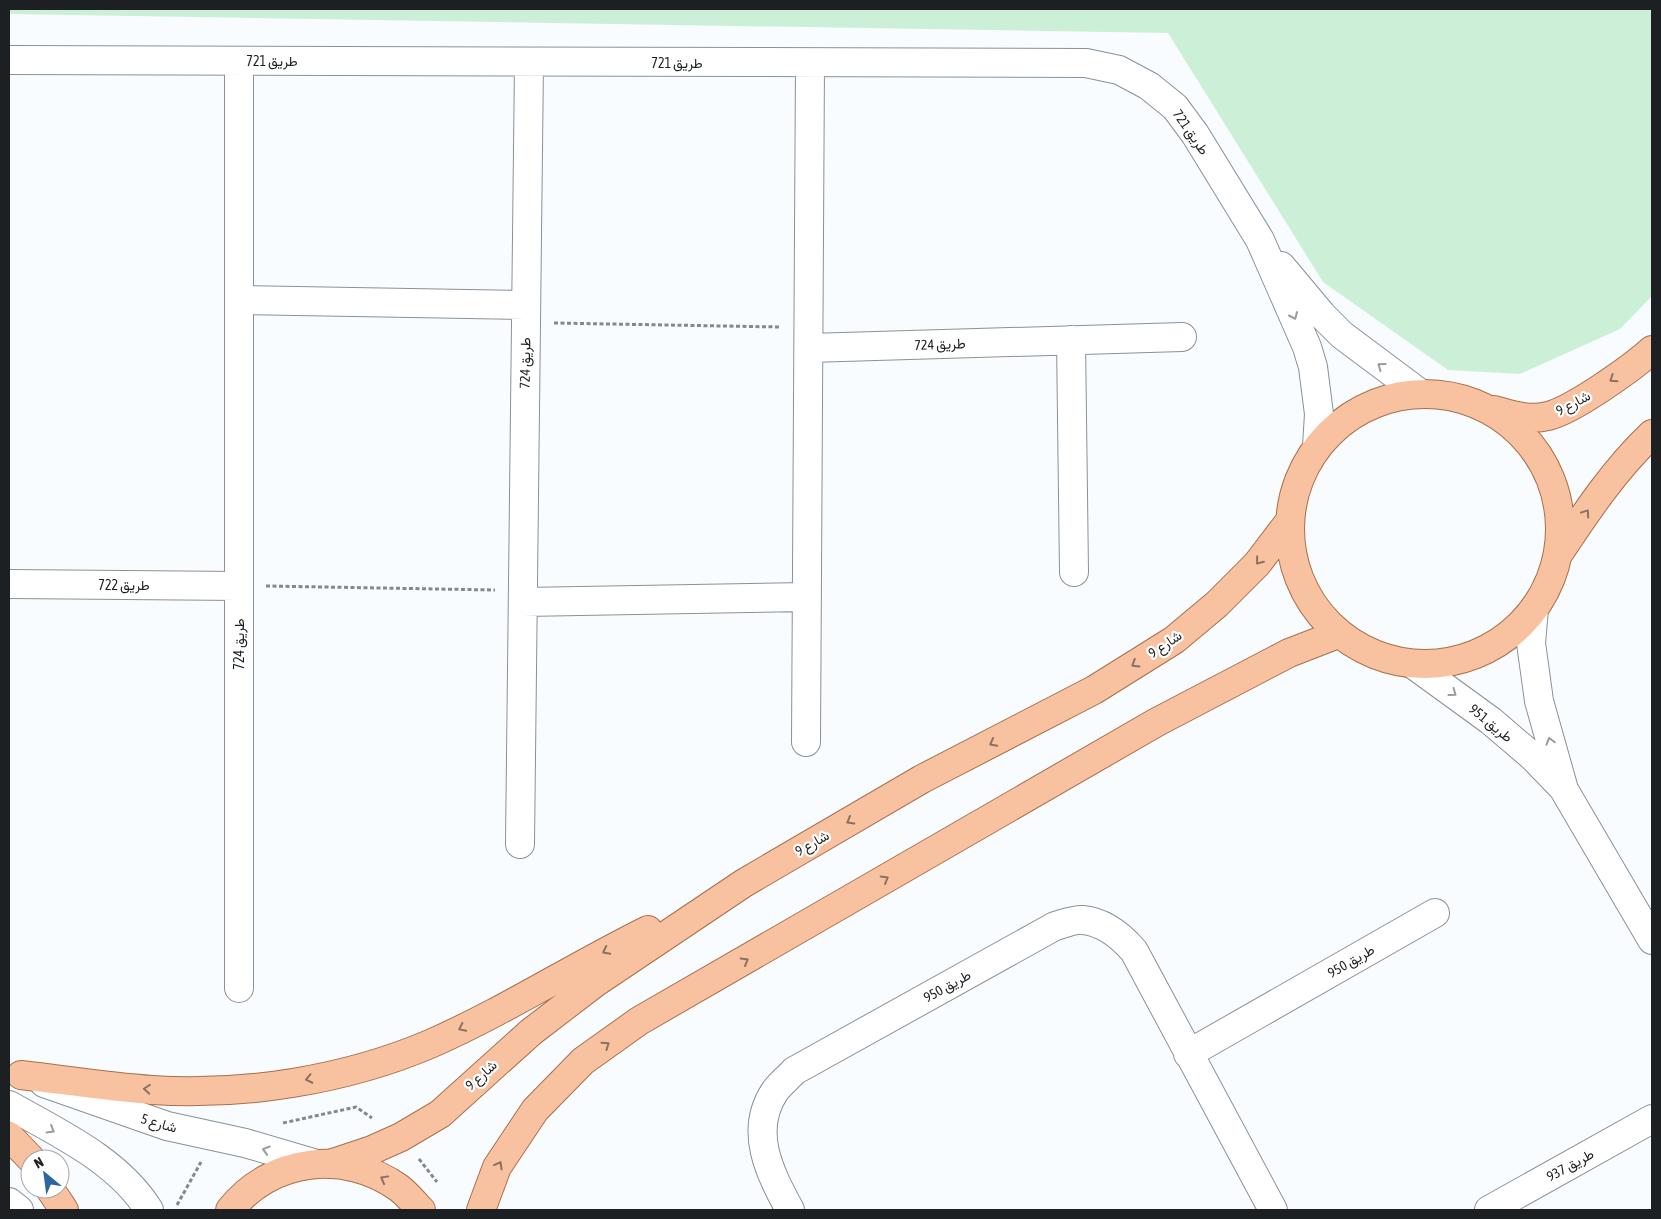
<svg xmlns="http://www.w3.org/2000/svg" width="1661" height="1219" viewBox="0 0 1661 1219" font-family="'Asap Condensed',Vazirmatn,sans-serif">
	<rect width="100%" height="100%" fill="#f9fcff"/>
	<!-- green -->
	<path fill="#ccefd8" d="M9,9h1643v287l-32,33 -100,45 -72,-4 -125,-88 -155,-249 -1159,-19z"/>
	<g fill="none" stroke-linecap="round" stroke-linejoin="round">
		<defs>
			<path id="minor" d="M9,60l1077,3 33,7 30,16 26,21 20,27 65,106 47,107 6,20 6,47 -2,32
				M1281,266l41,49 20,20 79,59
				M239,300l287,5
				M1071,340l3,232
				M809,348l373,-11
				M9,584l230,2
				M523,602l284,-5
				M1534,609l-3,34 8,58 24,85
				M1414,665l77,56 41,35 31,32 89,152
				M806,742l4,-679
				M520,844l9,-782
				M239,988v-927
				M1188,1054l247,-141
				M44,1083l123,43 78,17 68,20
				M9,1105c49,28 109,55 140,105
				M9,1202l10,8
				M790,1210c-20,-37 -42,-79 -15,-119 5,-7 13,-13 19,-20l261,-145c8,-2 20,-7 28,-6 21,2 38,16 51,31l139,259
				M1489,1210l163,-91"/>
			<path id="major" d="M1290 529a135 135 0 1 1 270 0a135 135 0 1 1-270 0Z
				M1494,410c18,5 35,11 54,6 25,-6 84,-48 104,-66
				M1559,553c28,-42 56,-84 93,-119
				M21,1075c43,5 87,12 131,15 93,6 193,-10 278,-46 75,-33 145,-78 218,-114
				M9,1136l22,23
				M333,1163l39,-13 29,-13 39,-23 91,-82 64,-49 149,-100 178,-104 172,-89 80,-50 43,-36 40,-40 32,-42
				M50,1189l14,21
				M230,1210c41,-52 115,-61 169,-22 8,6 15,15 22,22
				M481,1210l16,-43 38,-57 48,-49 56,-40 518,-299 132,-69 49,-19"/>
		</defs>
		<!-- minor casing -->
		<use href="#minor" stroke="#899198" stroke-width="30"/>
		<!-- major casing -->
		<use href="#major" stroke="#a86f4b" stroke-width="30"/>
		<!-- path -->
		<path stroke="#85888a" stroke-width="3" stroke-dasharray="4 2.5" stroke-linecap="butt" d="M554,323l226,4
			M266,586l229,4
			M283,1123l73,-16 16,11
			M419,1159l18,23
			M177,1205l24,-43"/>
		<!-- minor -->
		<use href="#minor" stroke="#fff" stroke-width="28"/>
		<!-- major -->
		<use href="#major" stroke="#f8c2a0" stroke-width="28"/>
	</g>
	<!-- one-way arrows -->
	<defs><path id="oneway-chevron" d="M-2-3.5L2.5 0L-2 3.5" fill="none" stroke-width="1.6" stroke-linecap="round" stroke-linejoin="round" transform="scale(1.25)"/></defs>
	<g stroke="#999b9c">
		<use href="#oneway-chevron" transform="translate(1294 316) rotate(66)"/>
		<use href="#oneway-chevron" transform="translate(1381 366) rotate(-144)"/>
		<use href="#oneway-chevron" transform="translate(1453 693) rotate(36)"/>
		<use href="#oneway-chevron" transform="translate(1550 741) rotate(-106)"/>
		<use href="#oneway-chevron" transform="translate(51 1130) rotate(31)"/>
		<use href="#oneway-chevron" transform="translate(266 1150) rotate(-163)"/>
	</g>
	<g stroke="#8a7161">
		<use href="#oneway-chevron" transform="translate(1613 379) rotate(146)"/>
		<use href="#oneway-chevron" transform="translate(1586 513) rotate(-56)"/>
		<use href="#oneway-chevron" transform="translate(1259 561) rotate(129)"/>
		<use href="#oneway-chevron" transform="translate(1135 664) rotate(148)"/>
		<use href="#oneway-chevron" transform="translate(993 743) rotate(152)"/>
		<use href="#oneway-chevron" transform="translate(850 821) rotate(150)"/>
		<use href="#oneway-chevron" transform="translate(885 879) rotate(-30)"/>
		<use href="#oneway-chevron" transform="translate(606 951) rotate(153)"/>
		<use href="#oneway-chevron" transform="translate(745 961) rotate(-30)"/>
		<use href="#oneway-chevron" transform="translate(462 1028) rotate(154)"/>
		<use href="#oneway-chevron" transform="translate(606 1045) rotate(-35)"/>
		<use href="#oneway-chevron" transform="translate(309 1079) rotate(168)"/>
		<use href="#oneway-chevron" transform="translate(147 1089) rotate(-175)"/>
		<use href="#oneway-chevron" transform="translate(499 1165) rotate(-61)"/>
		<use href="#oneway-chevron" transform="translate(384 1179) rotate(-151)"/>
	</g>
	<g text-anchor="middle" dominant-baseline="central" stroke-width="4.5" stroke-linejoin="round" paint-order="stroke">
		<!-- street labels -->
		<g font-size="14" fill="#1d2022" stroke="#fff">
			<text x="272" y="61">طريق 721</text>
			<text x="677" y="63">طريق 721</text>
			<text transform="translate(1191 132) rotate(55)">طريق 721</text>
			<text transform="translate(940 344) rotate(-2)">طريق 724</text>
			<text transform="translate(525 363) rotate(-89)">طريق 724</text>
			<text transform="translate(1573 403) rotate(-28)">شارع 9</text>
			<text x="124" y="585">طريق 722</text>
			<text transform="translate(239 644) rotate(-90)">طريق 724</text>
			<text transform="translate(1165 644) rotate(-34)">شارع 9</text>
			<text transform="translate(1491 723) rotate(39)">طريق 951</text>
			<text transform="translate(812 843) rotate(-30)">شارع 9</text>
			<text transform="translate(1351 961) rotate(-30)">طريق 950</text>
			<text transform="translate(947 986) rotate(-29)">طريق 950</text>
			<text transform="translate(481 1075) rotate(-42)">شارع 9</text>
			<text transform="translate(159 1123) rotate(16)">شارع 5</text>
			<text transform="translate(1570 1165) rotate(-29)">طريق 937</text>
		</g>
	</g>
	<!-- border -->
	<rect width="1661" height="1219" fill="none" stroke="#1d2022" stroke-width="20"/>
	<!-- north arrow -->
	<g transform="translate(45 1174) rotate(331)"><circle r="24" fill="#ffffff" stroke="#a5a6a7"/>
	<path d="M0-4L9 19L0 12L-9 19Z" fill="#2c669e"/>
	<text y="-8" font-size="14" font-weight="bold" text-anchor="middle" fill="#1d2022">N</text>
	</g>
</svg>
